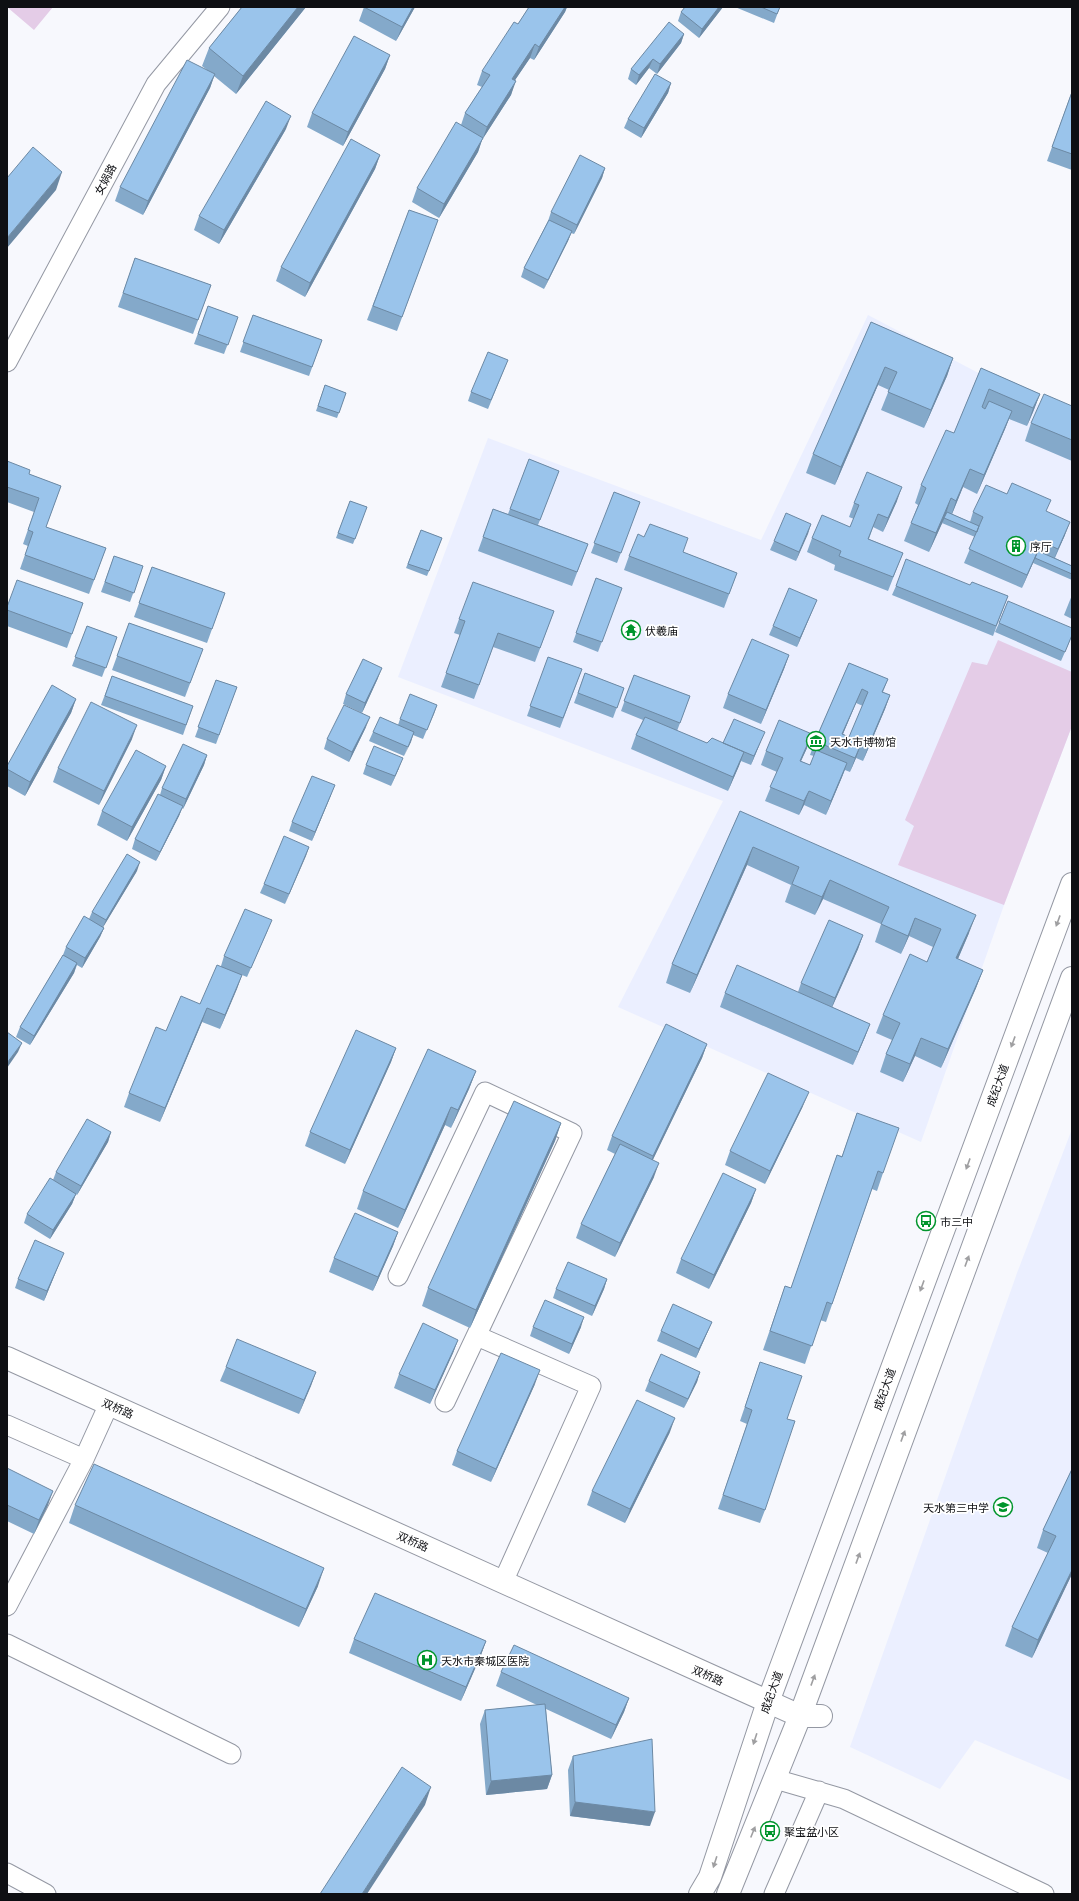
<svg xmlns="http://www.w3.org/2000/svg" width="1079" height="1901" viewBox="0 0 1079 1901" font-family="Lato,'Noto Sans SC',sans-serif">
	<rect width="100%" height="100%" fill="#f7f8fd"/>
	<!-- built -->
	<path fill="#ebefff" d="M868,315l204,107v304l-68,179 -83,237 -303,-135 105,-206 -325,-124 90,-239 273,102z
		M1072,1129v652l-97,-41 -35,49 -90,-42 167,-474z"/>
	<!-- green -->
	<path fill="#e4cce7" d="M7,7h46l-19,23z
		M998,640l74,32v54l-68,179 -106,-40 16,-39 -9,-6 67,-158 15,3z"/>
	<g fill="none" stroke-linecap="round" stroke-linejoin="round">
		<defs>
			<path id="minor" d="M7,362l149,-278 64,-77
				M398,1276l87,-184 87,41 -127,269
				M477,1336l114,50 -88,196
				M7,1425l77,34 25,-55
				M7,1606l77,-147
				M7,1644l224,110
				M775,1779l69,20 200,95
				M7,1873l39,21
				M774,1894l45,-103"/>
			<path id="secondary" d="M7,1358l793,358h21"/>
			<path id="trunk" d="M700,1894l10,-17 58,-175 304,-818
				M728,1894l72,-178 272,-738"/>
		</defs>
		<!-- minor casing -->
		<use href="#minor" stroke="#9498a3" stroke-width="21"/>
		<!-- secondary casing -->
		<use href="#secondary" stroke="#9498a3" stroke-width="24"/>
		<!-- trunk casing -->
		<use href="#trunk" stroke="#9498a3" stroke-width="24"/>
		<!-- minor -->
		<use href="#minor" stroke="#fff" stroke-width="19"/>
		<!-- secondary -->
		<use href="#secondary" stroke="#fff" stroke-width="22"/>
		<!-- trunk -->
		<use href="#trunk" stroke="#fff" stroke-width="22"/>
	</g>
	<!-- wall -->
	<path fill="#84a9ca" fill-rule="evenodd" d="M242,7h64l-70,87 -22,-18 -4,12 -67,127 -28,-14 5,-14 87,-117 -5,-4 7,-18z
		M364,7h51l-19,34 -37,-20z
		M529,7h38l-2,5 -31,48 -4,-2 -15,22 -4,15 -29,45 -4,12 -39,66 -27,-16 5,-14 44,-63 4,-12 17,-26 -5,-2 5,-14 36,-47z
		M685,7h38l-24,31 -21,-17 3,-9z
		M735,7h45l-6,16z
		M684,34l-3,9 -24,31 -8,-6 -13,17 -8,-6 3,-10z
		M390,55l-5,14 -42,77 -36,-19 5,-14z
		M671,83l-3,10 -27,45 -17,-10 4,-9z
		M1072,91v79l-25,-9z
		M286,129l-67,115 -25,-14 5,-14z
		M380,155l-5,14 -70,128 -29,-16 5,-14z
		M605,168l-3,10 -28,56 -3,-1 -3,8 -24,48 -23,-12 3,-9 24,-47 3,-9z
		M409,210l29,10 -41,111 -30,-11z
		M135,258l76,27 -18,49 -75,-27z
		M208,306l30,11 -14,37 -30,-10z
		M253,315l69,25 -13,36 -69,-24z
		M871,322l82,36 -6,18 -23,52 -43,-18 8,-20 -11,-5 -43,100 -29,-12 7,-19z
		M508,360l-20,49 -20,-8 3,-9z
		M981,368l59,26 -7,18 -6,14 -18,-7 -4,10 -28,65 -14,-7 -11,27 18,8 3,-10h73l19,23 -10,23 17,8v14l-39,-17 -11,25 -58,-25 11,-26 -33,-14 1,-2 -14,31 -25,-11 14,-36 -3,-2 6,-18 33,-52z
		M325,385l21,8 -9,25 -21,-7z
		M1072,406v55l-47,-20 6,-18z
		M529,459l30,12 -21,54 50,19 -16,42 -94,-35 15,-42 15,5z
		M7,461l22,13 32,12 -15,41 60,21 -17,46 -69,-25 8,-23 -5,-2 11,-32 -27,-10z
		M614,492l26,10 -23,61 -26,-10z
		M350,501l17,6 -14,37 -17,-6z
		M897,501l-14,31 -10,-5 -4,12 34,14 -15,38 -54,-21 1,-5 -28,-13 5,-14 38,-11 4,-8 -5,-2 5,-14z
		M811,524l-15,37 -26,-11 4,-9z
		M421,530l21,8 -15,38 -21,-8z
		M683,552l54,21 -13,35 -100,-38 5,-14z
		M114,556l29,10 -13,36 -29,-10z
		M152,567l73,26 -18,50 -73,-26z
		M596,578l26,10 -24,64 -25,-10z
		M970,585l38,11 -15,40 -101,-41 4,-9z
		M1072,595v24l-8,-4z
		M817,600l-20,47 -28,-12 4,-9z
		M83,603l-16,45 -60,-22v-20z
		M554,611l-19,51 -42,-15 -19,52 -33,-12 19,-52 -6,-2 5,-14z
		M129,623l74,26 -18,48 -73,-27z
		M999,623l73,13 -11,25 -66,-29z
		M87,626l30,11 -15,40 -30,-11z
		M789,655l-5,14 -23,55 -38,-16 5,-14z
		M548,657l34,12 -22,59 -33,-12z
		M849,663l39,16 -5,13 7,3 -5,14 -22,52 -7,-3 -6,14 -5,-2 -19,45 -22,-10 -5,10 -34,-14 12,-29 -16,-7 5,-14 41,-3 -6,13 9,4 4,-9 -4,-1 5,-14zM856,703l7,3 -14,31 -6,-3z
		M585,673l39,15 -11,30 -39,-15z
		M634,675l56,21 -13,35 30,12 54,-2 -10,24 -10,-4 -13,30 -97,-42 5,-14 7,-15 -22,-9z
		M112,676l81,30 -10,29 -82,-30z
		M378,678l-16,35 -19,-9 3,-10z
		M216,680l21,7 -21,57 -21,-7z
		M76,699l-5,14 -46,83 -18,-10v-17z
		M437,705l-14,34 -10,-4 -9,21 -35,-15 4,-9 25,-7 2,-6z
		M366,727l-17,35 -25,-13 3,-10z
		M132,739l-33,66 -46,-23 5,-14z
		M207,755l-3,10 -21,44 -1,-1 -3,8 -23,45 -24,-12 3,-10 25,-44 2,-7z
		M366,765l33,3 -8,18 -28,-12z
		M166,766l-5,14 -34,61 -30,-16 5,-14z
		M331,795l-19,46 -23,-10 3,-9z
		M740,811l229,122 -11,26 25,11 -7,18 -35,80 -26,-12 -12,26 -23,-10 6,-18 6,-14 -16,-7 7,-18 44,-53 6,-15 -24,-11 -8,18 -26,-12 6,-18 -58,-25 -8,16 -30,-13 6,-17 -44,-20 -57,128 -24,-10 6,-19z
		M309,847l-24,57 -25,-11 4,-9z
		M137,871l-34,56 1,1 -4,9 -18,31 -5,-3 -3,8 -44,72 -14,-8 4,-10 43,-72 3,-8 23,-28 3,-7z
		M268,930l-21,47 -5,-2 -22,54 -18,-7 -42,100 -36,-15 5,-14 37,-62 34,-27 21,-38 3,-10z
		M863,935l-5,14 -26,58 38,17 -5,13 -12,28 -133,-58 5,-14 73,-1 3,-9z
		M707,1044l-5,14 -49,101 1,18 -39,80 -39,-19 5,-14 34,-70 -8,-4 5,-14z
		M396,1048l-5,14 -46,102 -40,-18 5,-14z
		M476,1071l-7,18 -18,39 -6,-3 -47,103 -41,-19 6,-18z
		M803,1106l-38,78 -40,-19 5,-14z
		M857,1113l26,60 -6,18 -5,-2 -46,133 -6,-2 -15,44 -42,-14 22,-64 6,2 46,-133 5,1z
		M561,1123l-6,18 -85,187 -48,-22 6,-18z
		M111,1132l-3,10 -31,53 -1,-1 -4,10 -22,35 -26,-16 3,-9 26,-34 3,-8z
		M756,1189l-5,14 -42,86 -33,-16 5,-14z
		M398,1232l-5,14 -20,45 -44,-19 5,-14z
		M60,1262l-16,39 -29,-13 3,-9z
		M607,1279l-3,10 -12,27 -39,-18 3,-9z
		M712,1322l-16,36 -39,-17 4,-10z
		M533,1327h48l-12,27 -39,-18z
		M458,1340l-5,13 -23,51 -36,-16 5,-14z
		M760,1362l5,148 -5,13 -42,-14 29,-85 -7,-3z
		M226,1367l90,5 -17,42 -79,-33z
		M700,1372l-3,10 -13,26 -39,-17 4,-10z
		M535,1384l-44,98 -39,-17 5,-14z
		M670,1432l-45,91 -38,-18 5,-14z
		M7,1468l41,37 -14,29 -27,-13z
		M1072,1469v105l-40,84 -27,-12 7,-19 36,-74 -11,-5 6,-18z
		M75,1505l243,81 -19,41 -230,-104z
		M354,1639l132,2 -5,14 -20,46 -112,-48z
		M501,1672l128,26 -5,14 -13,27 -65,-30 6,66 -5,14 -61,6 -6,-71 5,-14 52,-5 -41,-19z
		M573,1756l77,70 -80,-10 -2,-46z"/>
	<!-- shaded-wall -->
	<path fill="#6c89a4" d="M298,7h8l-70,87 7,-18z
		M413,7h2l-19,34 6,-14z
		M565,7h2l-2,5 -31,48 5,-13z
		M719,7h4l-24,31 3,-9z
		M684,34l-3,9 -24,31 3,-10z
		M535,44l-5,14 -23,34 5,-13z
		M390,55l-5,14 -42,77 5,-14z
		M653,59l-4,9 -13,17 3,-10z
		M215,74l-5,14 -67,127 5,-14z
		M516,81l-5,14 -29,45 -4,12 -39,66 5,-14 39,-66 4,-11z
		M671,83l-3,10 -27,45 3,-10z
		M291,116l-5,13 -67,115 5,-14z
		M380,155l-5,14 -70,128 5,-14z
		M605,168l-3,10 -28,56 3,-9z
		M62,172l-6,18 -49,58v-10z
		M572,231l-4,10 -24,48 4,-9z
		M953,358l-6,18 -23,52 7,-18z
		M885,367l-7,18 -43,100 6,-18z
		M1040,394l-7,18 -6,14 6,-18z
		M1012,411l-7,18 -28,65 7,-19z
		M970,469l-7,18 -13,32 6,-18z
		M902,487l-5,14 -14,31 5,-14z
		M951,498l-6,19 -16,35 7,-19z
		M1070,522l-5,13 -13,28 6,-14z
		M811,524l-3,10 -12,27 3,-9z
		M1042,542l-6,14 -14,32 5,-13z
		M817,600l-4,9 -16,38 3,-9z
		M789,655l-5,14 -23,55 5,-14z
		M382,668l-4,10 -16,35 3,-10z
		M862,689l-6,14 -19,45 5,-14z
		M890,695l-5,14 -22,52 5,-14z
		M76,699l-5,14 -46,83 5,-14z
		M437,705l-3,9 -11,25 4,-9z
		M370,717l-4,10 -17,35 3,-10z
		M137,725l-5,14 -33,66 5,-14z
		M414,732l-3,10 -7,14 4,-9z
		M765,732l-4,9 -10,24 3,-9z
		M812,734l-5,14 -12,26 5,-13z
		M861,744l-5,14 -6,14 5,-14z
		M744,752l-5,14 -11,25 5,-14z
		M207,755l-3,10 -21,44 3,-10z
		M403,758l-4,10 -8,18 4,-10z
		M847,763l-5,14 -16,38 5,-14z
		M166,766l-5,14 -34,61 5,-14z
		M335,785l-4,10 -19,46 3,-9z
		M809,791l-5,14 -5,10 5,-14z
		M183,806l-4,10 -23,45 4,-9z
		M309,847l-3,9 -21,48 4,-10z
		M753,847l-6,18 -57,128 7,-18z
		M140,862l-3,9 -35,58 4,-9z
		M830,880l-7,19 -8,16 7,-18z
		M976,915l-7,18 -19,44 6,-19z
		M915,918l-6,18 -8,18z
		M104,928l-4,9 -18,31 3,-10z
		M863,935l-5,14 -28,63 5,-14z
		M77,963l-3,10 -44,72 4,-9z
		M983,970l-7,18 -35,80 7,-19z
		M242,975l-5,14 -17,40 5,-14z
		M207,1008l-5,14 -42,100 5,-14z
		M870,1024l-5,13 -12,28 5,-13z
		M921,1038l-6,18 -12,26 7,-18z
		M22,1043l-4,9 -11,16v-5z
		M707,1044l-5,14 -54,112 5,-14z
		M396,1048l-5,14 -46,102 5,-14z
		M476,1071l-7,18 -18,39 7,-18z
		M809,1092l-6,14 -38,78 5,-13z
		M451,1107l-6,18 -47,103 7,-18z
		M561,1123l-6,18 -85,187 6,-18z
		M111,1132l-3,10 -31,53 4,-9z
		M659,1163l-5,14 -39,80 5,-14z
		M756,1189l-5,14 -42,86 5,-14z
		M76,1194l-4,10 -22,35 3,-9z
		M398,1232l-5,14 -20,45 5,-14z
		M64,1253l-4,9 -16,39 3,-10z
		M607,1279l-3,10 -12,27 3,-10z
		M584,1317l-3,10 -12,27 3,-10z
		M712,1322l-16,36 3,-9z
		M458,1340l-5,13 -23,51 5,-14z
		M540,1370l-5,14 -44,98 5,-13z
		M316,1372l-5,14 -12,28 5,-14z
		M700,1372l-3,10 -13,26z
		M675,1418l-5,14 -45,91 5,-14z
		M53,1491l-5,14 -14,29 5,-14z
		M324,1568l-6,18 -19,41 7,-18z
		M1072,1570v4l-40,84 6,-18z
		M486,1641l-5,14 -20,46 5,-14z
		M629,1698l-5,14 -13,27 5,-14z
		M552,1775l-5,14 -61,6 5,-14z
		M431,1787l-6,18 -58,89h-5z
		M575,1802l80,10 -5,14 -80,-10z"/>
	<!-- building -->
	<path fill="#9ac4eb" stroke="#6c89a4" fill-rule="evenodd" d="M242,7h56l-55,69 -34,-28z
		M364,7h49l-11,20z
		M529,7h36l-26,40 -4,-3 -23,35 4,2 -29,46 -22,-14 25,-38 -8,-4 32,-49 4,2z
		M685,7h34l-17,22 -21,-17z
		M761,7h19l-3,7z
		M669,22l15,12 -24,30 -7,-5 -14,16 -8,-6z
		M354,36l36,19 -42,77 -36,-19z
		M187,60l28,14 -67,127 -28,-14z
		M655,74l16,9 -27,45 -16,-9z
		M1072,92v62l-20,-7z
		M266,101l25,15 -67,114 -25,-14z
		M456,122l27,16 -39,66 -27,-16z
		M351,139l29,16 -70,128 -29,-16z
		M33,147l29,25 -55,66v-60z
		M580,155l25,13 -28,57 -26,-13z
		M409,210l29,10 -36,97 -29,-11z
		M549,220l23,11 -24,49 -24,-12z
		M135,258l76,27 -13,35 -75,-27z
		M208,306l30,11 -10,28 -30,-11z
		M253,315l69,25 -10,27 -69,-25z
		M871,322l82,36 -22,52 -43,-18 9,-20 -12,-5 -44,100 -28,-13z
		M488,352l20,8 -17,40 -20,-8z
		M981,368l59,26 -7,14 -44,-19 -7,18 3,2 4,-8 23,10 -28,64 -14,-6 -14,32 -5,-3 -15,35 -25,-10 15,-35 -5,-3 25,-55 8,3z
		M325,385l21,8 -7,20 -21,-7z
		M1044,394l28,12v34l-41,-17z
		M529,459l30,12 -19,49 -30,-11z
		M7,461l23,9 -1,4 32,12 -15,41 60,21 -12,32 -69,-25 8,-23 -5,-2 11,-32 -32,-11z
		M867,472l35,15 -14,31 -10,-4 -10,25 35,14 -10,24 -54,-21 2,-5 -29,-13 10,-23 28,12 9,-22 -5,-2z
		M1012,483l39,17 -5,11 24,11 -12,27 -16,-7 -15,33 -58,-26 14,-32 -10,-5 13,-27 21,9z
		M614,492l26,10 -19,51 -27,-10z
		M350,501l17,6 -12,32 -17,-6z
		M493,509l95,35 -11,28 -94,-35z
		M947,512l32,14 -2,6 -33,-14z
		M786,513l25,11 -12,28 -25,-11z
		M650,524l38,14 -5,14 54,21 -8,21 -100,-38 9,-22 6,3z
		M421,530l21,8 -13,33 -21,-7z
		M1038,551l34,15v8l-37,-16z
		M114,556l29,10 -9,27 -29,-11z
		M906,559l64,26 2,-3 36,14 -12,30 -100,-40z
		M152,567l73,26 -13,36 -73,-26z
		M596,578l26,10 -20,54 -26,-9z
		M17,580l66,23 -11,31 -65,-24v-3z
		M473,582l81,29 -14,37 -42,-15 -19,52 -33,-12 19,-52 -6,-2z
		M789,588l28,12 -17,38 -27,-12z
		M1008,601l64,27v7l-7,17 -66,-29z
		M129,623l74,26 -13,34 -73,-27z
		M87,626l30,11 -11,31 -31,-11z
		M752,639l37,16 -23,55 -38,-16z
		M548,657l34,12 -19,49 -33,-12z
		M363,659l19,9 -17,35 -19,-9z
		M849,663l39,16 -6,13 8,3 -22,52 -7,-3 -6,14 -40,-17zM862,689l6,3 -19,45 -7,-3z
		M585,673l39,15 -7,20 -39,-15z
		M634,675l56,21 -10,27 -56,-22z
		M112,676l81,30 -7,19 -81,-29z
		M216,680l21,7 -18,48 -21,-8z
		M52,685l24,14 -46,83 -23,-13v-3z
		M410,694l27,11 -10,25 -27,-11z
		M91,702l46,23 -33,66 -46,-23z
		M344,705l26,12 -18,35 -25,-13z
		M380,717l34,15 -6,15 -35,-15z
		M645,717l62,26 5,-5 32,14 -11,25 -97,-42z
		M734,719l31,13 -11,24 -31,-13z
		M779,720l33,14 -12,27 10,4 6,-15 31,13 -16,38 -22,-10 -5,10 -34,-14 13,-29 -17,-7z
		M183,744l24,11 -21,44 -24,-11z
		M374,746l29,12 -8,18 -29,-11z
		M136,750l30,16 -34,61 -30,-16z
		M312,776l23,9 -20,47 -23,-10z
		M158,794l25,12 -23,46 -25,-13z
		M740,811l236,104 -20,43 27,12 -35,79 -27,-11 -11,26 -24,-10 14,-31 -17,-8 27,-61 17,8 14,-33 -26,-11 -7,18 -27,-12 8,-17 -59,-27 -8,17 -30,-13 7,-17 -46,-20 -56,128 -25,-11z
		M284,836l25,11 -20,47 -25,-10z
		M127,854l13,8 -34,58 -14,-8z
		M245,909l27,11 -21,48 -27,-12z
		M84,916l20,12 -19,30 -19,-11z
		M829,920l34,15 -28,63 -34,-15z
		M63,955l14,8 -43,73 -14,-9z
		M217,965l25,10 -17,40 -18,-7 -42,100 -36,-15 27,-66 10,4 15,-35 19,8z
		M737,965l133,59 -12,28 -133,-59z
		M666,1024l41,20 -54,112 -41,-20z
		M356,1030l40,18 -46,102 -40,-18z
		M7,1032l15,11 -15,20z
		M428,1049l48,22 -18,39 -7,-3 -46,103 -42,-19z
		M768,1073l41,19 -39,79 -40,-20z
		M514,1101l47,22 -85,187 -48,-22z
		M857,1113l42,15 -16,45 -5,-2 -46,133 -5,-2 -15,44 -42,-15 15,-45 6,2 46,-133 5,2z
		M87,1119l24,13 -30,54 -25,-14z
		M620,1144l39,19 -39,80 -39,-19z
		M723,1173l33,16 -42,86 -33,-16z
		M50,1178l26,16 -23,36 -26,-16z
		M355,1213l43,19 -20,45 -44,-19z
		M35,1240l29,13 -17,38 -29,-12z
		M568,1262l39,17 -12,27 -39,-17z
		M545,1300l39,17 -12,27 -39,-17z
		M673,1304l39,18 -13,27 -38,-18z
		M423,1323l35,17 -23,50 -36,-16z
		M237,1339l79,33 -12,28 -78,-33z
		M501,1353l39,17 -44,99 -39,-18z
		M661,1354l39,18 -12,27 -39,-18z
		M760,1362l42,14 -15,43 8,2 -30,89 -42,-15 29,-85 -7,-3z
		M637,1400l38,18 -45,91 -38,-18z
		M94,1464l230,104 -18,41 -231,-104z
		M7,1468l46,23 -14,29 -32,-15z
		M1072,1469v101l-34,70 -26,-13 44,-91 -13,-6z
		M375,1593l111,48 -20,46 -112,-48z
		M514,1645l115,53 -13,27 -115,-53z
		M545,1704l7,71 -61,6 -6,-71z
		M652,1739l3,73 -80,-10 -2,-46z
		M402,1767l29,20 -69,107h-42z"/>
	<!-- one-way arrows -->
	<defs><path id="oneway-solid" d="M-6-.8H1V-3.2L6.5 0L1 3.2V.8H-6Z"/></defs>
	<g fill="#9f9fa1">
		<use href="#oneway-solid" transform="translate(1058 921) rotate(110)"/>
		<use href="#oneway-solid" transform="translate(1013 1042) rotate(110)"/>
		<use href="#oneway-solid" transform="translate(968 1164) rotate(110)"/>
		<use href="#oneway-solid" transform="translate(967 1261) rotate(-70)"/>
		<use href="#oneway-solid" transform="translate(922 1286) rotate(110)"/>
		<use href="#oneway-solid" transform="translate(903 1436) rotate(-70)"/>
		<use href="#oneway-solid" transform="translate(858 1558) rotate(-70)"/>
		<use href="#oneway-solid" transform="translate(813 1680) rotate(-70)"/>
		<use href="#oneway-solid" transform="translate(755 1739) rotate(108)"/>
		<use href="#oneway-solid" transform="translate(753 1832) rotate(-68)"/>
		<use href="#oneway-solid" transform="translate(715 1862) rotate(108)"/>
	</g>
	<!-- icons -->
	<defs>
		<symbol id="building-ring" viewBox="-11 -11 22 22"><circle r="9.5" fill="#fff" stroke="#00952c" stroke-width="1.5"/><path d="M-4-6H4V6H1V3H-1V6H-4ZM-2.5-4.3h1.7v1.8h-1.7ZM.8-4.3h1.7v1.8H.8ZM-2.5-1h1.7V.8h-1.7ZM.8-1h1.7V.8H.8Z" fill="#00952c"/></symbol>
		<symbol id="temple-ring" viewBox="-11 -11 22 22"><circle r="9.5" fill="#fff" stroke="#00952c" stroke-width="1.5"/><path d="M0-6L5-2H3V0L6.5 2.5H4V6H1.5V3h-3V6H-4V2.5H-6.5L-3 0V-2H-5Z" fill="#00952c"/></symbol>
		<symbol id="museum-ring" viewBox="-11 -11 22 22"><circle r="9.5" fill="#fff" stroke="#00952c" stroke-width="1.5"/><path d="M0-6L6-3V-2H-6V-3ZM-5-1h2V3h-2ZM-1-1h2V3h-2ZM3-1h2V3H3ZM-6 4H6V6H-6Z" fill="#00952c"/></symbol>
		<symbol id="bus-ring" viewBox="-11 -11 22 22"><circle r="9.5" fill="#fff" stroke="#00952c" stroke-width="1.5"/><path d="M-5-6H5V4H4V6H2V4H-2V6H-4V4H-5ZM-3.5-4V0h7V-4ZM-3.5 1.2v1.5H-2V1.2ZM2 1.2v1.5H3.5V1.2Z" fill="#00952c"/></symbol>
		<symbol id="school-ring" viewBox="-11 -11 22 22"><circle r="9.5" fill="#fff" stroke="#00952c" stroke-width="1.5"/><path d="M0-5L7-2L0 1L-7-2ZM-4 1L0 2.5L4 1V4Q0 6-4 4Z" fill="#00952c"/></symbol>
		<symbol id="hospital-ring" viewBox="-11 -11 22 22"><circle r="9.5" fill="#fff" stroke="#00952c" stroke-width="1.5"/><path d="M-5-5h3v3.5h4V-5h3V5h-3V1.5h-4V5h-3Z" fill="#00952c"/></symbol>
	</defs>
	<g fill-rule="evenodd">
		<use href="#building-ring" x="1005" y="535" width="22" height="22"/>
		<use href="#temple-ring" x="620" y="619" width="22" height="22"/>
		<use href="#museum-ring" x="805" y="730" width="22" height="22"/>
		<use href="#bus-ring" x="915" y="1210" width="22" height="22"/>
		<use href="#school-ring" x="992" y="1496" width="22" height="22"/>
		<use href="#hospital-ring" x="416" y="1649" width="22" height="22"/>
		<use href="#bus-ring" x="759" y="1820" width="22" height="22"/>
	</g>
	<g text-anchor="middle" dominant-baseline="central" stroke-width="3.5" stroke-linejoin="round" paint-order="stroke">
		<!-- street labels -->
		<g font-size="11" fill="#0e0f13" stroke="#fff">
			<text transform="translate(105 179) rotate(-62)">女娲路</text>
			<text transform="translate(997 1085) rotate(-70)">成纪大道</text>
			<text transform="translate(884 1389) rotate(-70)">成纪大道</text>
			<text transform="translate(118 1408) rotate(24)">双桥路</text>
			<text transform="translate(413 1541) rotate(24)">双桥路</text>
			<text transform="translate(708 1675) rotate(24)">双桥路</text>
			<text transform="translate(771 1692) rotate(-70)">成纪大道</text>
		</g>
		<!-- poi labels -->
		<g font-size="11" fill="#0e0f13" stroke="#fff" text-anchor="start">
			<text x="1030" y="546">序厅</text>
			<text x="645" y="630">伏羲庙</text>
			<text x="830" y="741">天水市博物馆</text>
			<text x="940" y="1221">市三中</text>
			<text x="989" y="1507" text-anchor="end">天水第三中学</text>
			<text x="441" y="1660">天水市秦城区医院</text>
			<text x="784" y="1831">聚宝盆小区</text>
		</g>
	</g>
	<!-- border -->
	<rect width="1079" height="1901" fill="none" stroke="#0e0f13" stroke-width="16"/>
</svg>
